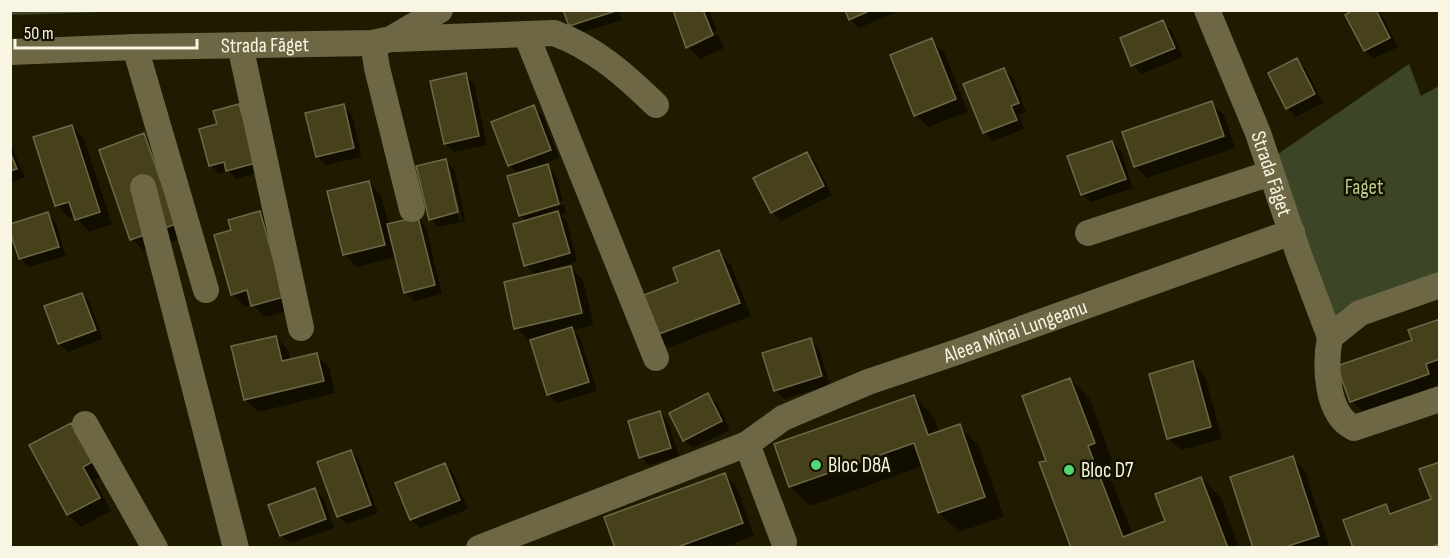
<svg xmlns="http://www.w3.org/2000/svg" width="1450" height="558" viewBox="0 0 1450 558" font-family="'Sofia Sans Condensed',sans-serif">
	<rect width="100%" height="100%" fill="#201b00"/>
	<!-- green -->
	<path fill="#3c4627" d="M11,10h125v1l-125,4z
		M1409,64l12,32 18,-10v188l-110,45 -54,-163z"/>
	<!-- shadow -->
	<path fill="#0007" fill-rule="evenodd" d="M565,10h53l5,10 -44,13 -9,-8z
		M675,10h34l8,21 -25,12v4l26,-13 6,14 -24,11 -12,-12z
		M846,10h49l1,2 -37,16 -9,-9z
		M1357,10h22l19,37 -25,12 -8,-8z
		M1163,22l9,9 11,26 -42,17 -8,-9z
		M931,40l13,12 24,60 -40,15 -12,-12z
		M1297,60l9,9 17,34 -27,14 -9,-9z
		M1004,70l9,8 13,34 -7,3 5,14 -31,12 -8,-8 -20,-48z
		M465,75l9,9 13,61 -33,7 -9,-9z
		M1211,103l13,12 11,33 -88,30 -12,-12z
		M239,106l8,8 16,57 -27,8 -8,-8 -9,3 -8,-9 8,-40z
		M344,106l8,9 10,42 -36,8 -9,-8z
		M534,107l9,9 16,42 -14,6 11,11 7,26 -40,12v3l41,-12 2,9 -6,2 7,6 10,41 -43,12 -8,-9 1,-44 -7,-6 -2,-41 -9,-9z
		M72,126l12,13 28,85 -23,8 -14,-16 -6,2 -12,-13z
		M144,135l12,13 31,89 -43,14 -12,-12z
		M10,141l15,36 -15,6z
		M1112,142l9,9 12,37 -42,14 -9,-8z
		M807,153l8,9 17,33 -51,26 -9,-9z
		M445,161l9,8 12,52 -27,6 -9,-8zM447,169h3l12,50 -3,1z
		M369,182l12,13 8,30 29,-7 8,9 16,67 -28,7 -9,-9 -8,-35 -40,10 -13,-13z
		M260,212l12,13 24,84 -31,8 -13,-13 -7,3 -13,-13 1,-63z
		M47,214l9,9 10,33 -37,11 -9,-9z
		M719,252l12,13 20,51 -83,32 -13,-12 25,-53z
		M571,268l12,12 11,45 -21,5 7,7 17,54 -40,12 -9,-9 -17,-54h-3l-12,-12z
		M82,294l8,9 13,36 -35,13 -9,-9z
		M1440,321v75l-69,25 -19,-20 62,-60z
		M276,337l12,13 3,11 25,-6 13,12 6,26 -77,19 -13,-13z
		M810,340l9,8 11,37 -46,14 -9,-9z
		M1193,363l12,13 17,63 -41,11 -13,-12z
		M1070,379l20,20 23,64 -7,3 27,69 34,-13 34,-44 20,20 18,50h-166l-25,-86z
		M708,395l9,8 13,27 -37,18 -9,-8z
		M914,397l20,20 5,16 20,-7 20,20 25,71 -45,15 -20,-19 -16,-47 -113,40 -20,-20z
		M659,412l9,9 11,35 -30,9 -8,-8z
		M83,438l20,37 -8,5 16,31 -30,16 -13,-12 -37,-69z
		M351,451l8,9 19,53 -31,11 -9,-8z
		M1292,458l13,13 25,77h-75z
		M1440,463v85h-85l31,-43 9,9 38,-14z
		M445,465l8,8 15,36 -48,19 -9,-9z
		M725,475l12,13 17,48 -33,12h-104z
		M315,490l9,9 10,29 -44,15 -9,-8z"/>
	<!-- building -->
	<path fill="#46401b" stroke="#6d6847" stroke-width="1.5" d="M563,10h53v1l-47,15z
		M673,10h30l10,25 -27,13z
		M845,10h26l-22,10z
		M1353,10h23l14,28 -26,13 -19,-36z
		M1163,20l12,28 -44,18 -11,-28z
		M932,38l24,61 -42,17 -24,-61z
		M1297,58l18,36 -29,15 -18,-36z
		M1004,68l15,35 -8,3 6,14 -34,13 -20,-49z
		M466,73l13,63 -35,8 -14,-63z
		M1212,101l12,35 -90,31 -12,-35z
		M239,104l17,59 -30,8 -2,-9 -15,4 -10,-37 18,-5 -4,-13z
		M344,104l10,44 -38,9 -11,-44z
		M534,105l17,45 -43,16 -17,-44z
		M72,125l28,87 -25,8 -6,-18 -14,4 -22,-69z
		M144,133l32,91 -46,16 -31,-90z
		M1112,141l14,38 -45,16 -14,-39z
		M10,152l7,17 -7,2z
		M807,152l17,34 -53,27 -18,-35z
		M446,159l12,53 -29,8 -13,-54z
		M548,164l11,40 -40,12 -12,-40z
		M369,181l16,64 -42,10 -16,-64z
		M260,211l24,86 -33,9 -4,-16 -16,5 -17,-60 17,-5 -3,-10z
		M558,211l12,42 -46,13 -11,-42z
		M48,212l11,35 -40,12 -9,-27v-8z
		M418,217l17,68 -31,8 -17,-69z
		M719,250l21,53 -86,33 -15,-39 39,-15 -5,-14z
		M571,266l11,47 -68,16 -10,-47z
		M82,293l14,37 -38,14 -14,-38z
		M1440,319v40l-14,5 3,10 -79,28 -13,-36 75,-26 -4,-10z
		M572,327l17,55 -42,13 -17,-55z
		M276,336l6,25 35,-8 7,28 -80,19 -13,-54z
		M811,338l11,38 -48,15 -12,-38z
		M1193,361l18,66 -44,12 -18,-65z
		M1070,378l25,65 -7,3 35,91 42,-16 -10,-27 46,-17 27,71h-157l-32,-86 7,-1 -24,-65z
		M708,393l14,28 -39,20 -14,-28z
		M914,395l14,40 32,-11 25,73 -47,16 -24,-70 -125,44 -15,-43z
		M660,411l11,37 -32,10 -11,-37z
		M71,423l21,39 -9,5 17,31 -33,17 -38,-70z
		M351,450l20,55 -34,12 -20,-55z
		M1293,456l26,80 -37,12h-29l-23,-71z
		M1440,462v82l-11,4h-76l-10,-28 43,-16 4,10 41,-15 -12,-30z
		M445,463l15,37 -50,20 -15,-37z
		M725,473l18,50 -68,25h-60l-11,-31z
		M315,488l11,31 -46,17 -12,-31z"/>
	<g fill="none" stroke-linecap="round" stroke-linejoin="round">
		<!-- minor -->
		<g stroke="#6d6746" stroke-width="26">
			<path id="s1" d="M1207,10l51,123 41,122 31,82"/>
			<path d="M526,34l130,324"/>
			<path d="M395,39l159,-6c41,15 71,42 102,72"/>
			<path d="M373,43l4,25 35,141"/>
			<path d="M240,45l61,283"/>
			<path d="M135,47l71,243"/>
			<path id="s2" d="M10,52l125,-5 238,-4 18,-4 49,-29"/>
			<path d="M143,187l93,361"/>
			<path d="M1088,233l183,-60"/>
			<path d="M1440,285l-80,28 -30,24c-5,27 -5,77 24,91l86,-29"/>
			<path d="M85,424l70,124"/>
			<path d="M747,444l37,98"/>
			<path id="s3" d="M479,548l268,-104 36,-26 85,-36 92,-31 332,-119"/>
		</g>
	</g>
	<!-- markers -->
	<g fill="#51d674" stroke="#161200" stroke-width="2">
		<circle cx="816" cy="465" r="6"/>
		<circle cx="1069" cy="470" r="6"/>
	</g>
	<g text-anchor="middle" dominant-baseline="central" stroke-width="5" stroke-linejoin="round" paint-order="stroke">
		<!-- street labels -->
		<g font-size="21" fill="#f8f5e3" stroke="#161200">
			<text stroke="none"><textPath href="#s2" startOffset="255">Strada Făget</textPath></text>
			<text stroke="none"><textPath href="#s1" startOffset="176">Strada Făget</textPath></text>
			<text stroke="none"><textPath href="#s3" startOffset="580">Aleea Mihai Lungeanu</textPath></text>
		</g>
		<!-- park labels -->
		<g font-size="21" fill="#b4c98b" stroke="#161200">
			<text x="1364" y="187">Faget</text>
		</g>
		<!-- poi labels -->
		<g font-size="21" fill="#f8f5e3" stroke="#161200" text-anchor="start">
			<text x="828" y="465">Bloc D8A</text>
			<text x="1081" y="470">Bloc D7</text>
		</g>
	</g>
	<!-- border -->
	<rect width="1450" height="558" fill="none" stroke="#f8f5e3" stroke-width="24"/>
	<!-- scale -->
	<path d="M15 39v9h182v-9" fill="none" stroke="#f8f5e3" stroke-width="3"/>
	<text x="24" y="39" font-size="18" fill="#f8f5e3" stroke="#161200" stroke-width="4.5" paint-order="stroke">50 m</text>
</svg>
